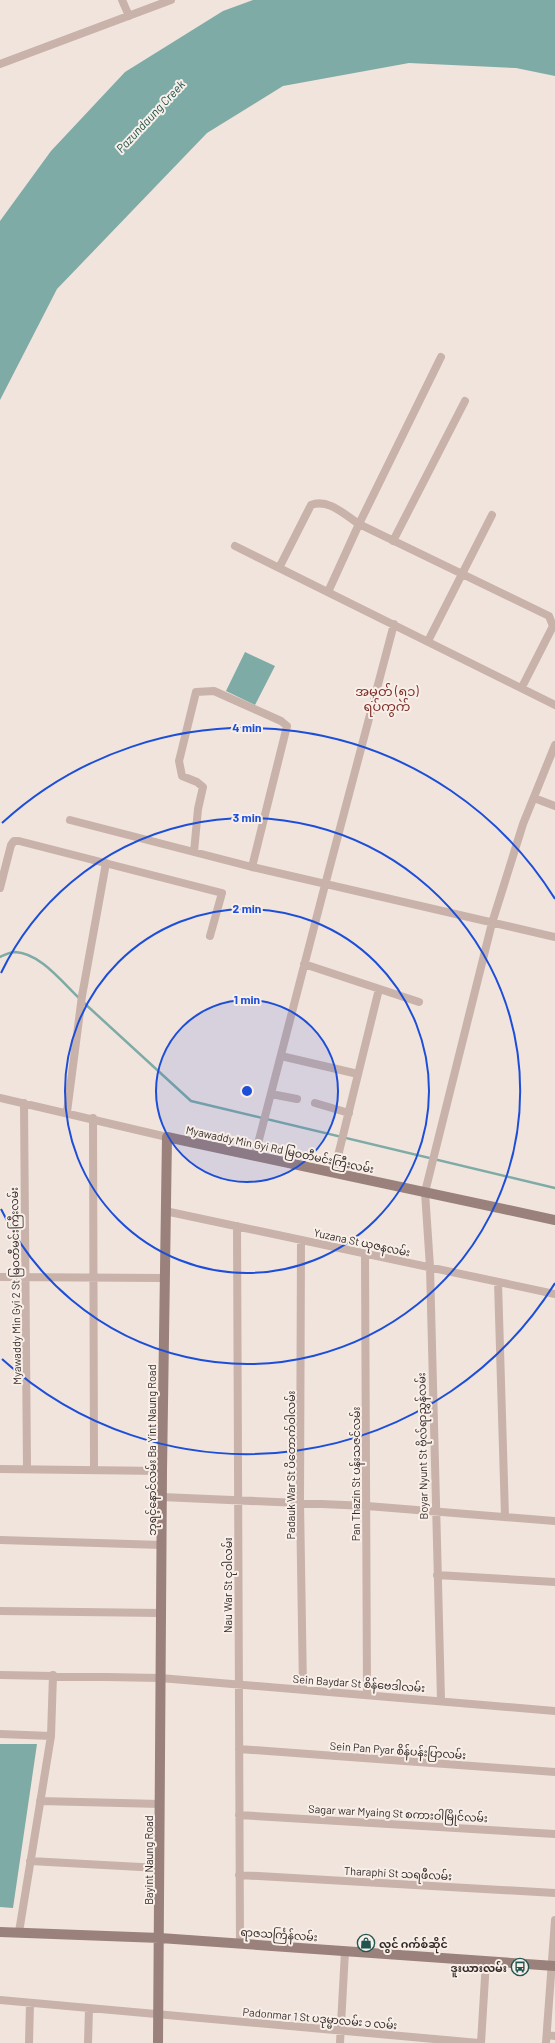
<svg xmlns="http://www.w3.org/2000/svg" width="555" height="2043" viewBox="0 0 555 2043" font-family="Barlow,'Noto Sans Myanmar',sans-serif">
	<rect width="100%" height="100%" fill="#f0e4dd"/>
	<!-- water -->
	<path fill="#7eaba5" d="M253,0h302v76l-39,-8 -107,-5 -126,23 -76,47 -150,156 -57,111v-179l51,-70 74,-79 98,-61z
		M245,652l30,14 -20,39 -29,-14z
		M0,1744h37l-24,164 -13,-1z"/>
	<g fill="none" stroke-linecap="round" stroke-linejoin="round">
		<!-- stream -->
		<path stroke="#7eaba5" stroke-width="2.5" d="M0,957c4,-2 10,-5 15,-5 25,1 47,30 64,46
			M83,1002l108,99 364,87"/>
		<!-- minor -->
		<path stroke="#c8b2aa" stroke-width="8" d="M122,0l7,16
			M0,64l171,-64
			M393,541l72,-140
			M235,546l320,159
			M279,568l32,-63c17,-7 34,10 48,19l82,-167
			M328,592l31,-68 190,92 4,10 -31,61
			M428,641l64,-126
			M534,798l21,8
			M70,820l182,47 35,-141 -6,-5 -67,-30 -18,1 -17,69 3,15 15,6 6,5 -5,22 -4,43
			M252,867l303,70
			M0,888l11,-43 3,-4h5l203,52 -12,43
			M304,964l115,38
			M281,1056l77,18
			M271,1094l26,5
			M0,1098l167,39
			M24,1103l3,366
			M315,1103l34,10
			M67,1112l15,-116 24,-133
			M93,1118l1,352
			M255,1155l70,-270 69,-261
			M334,1172l45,-183
			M165,1211l390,83
			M237,1226l3,718
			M301,1240l-1,262 3,187
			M365,1254l2,440
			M0,1277l164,1
			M498,1282l7,234
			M0,1469l162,2
			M162,1497l205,9 188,15
			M0,1540l162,5
			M437,1575l118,7
			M0,1611l161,2
			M0,1675l160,3 395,33
			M441,1700l-11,-433 -5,-75 67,-269 31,-99 32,-79
			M0,1734l51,2
			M239,1749l316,23
			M40,1801l120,3
			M239,1815l316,19
			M30,1861l129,7
			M239,1875l316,18
			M19,1932l32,-196 2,-61
			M0,2000l479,43
			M547,2035l8,1
			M29,2043l1,-40
			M88,2043l1,-34
			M340,2043l5,-92
			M481,2043l5,-82
			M546,2043l9,-123"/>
		<!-- secondary -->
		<path stroke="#9b817b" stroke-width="10" d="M0,1932l160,6 395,28
			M158,2043l4,-572 5,-334 388,83"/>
	</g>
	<!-- distance rings -->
	<circle cx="247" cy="1091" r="91" fill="#1d4ed8" fill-opacity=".12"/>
	<g fill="none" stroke="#1d4ed8" stroke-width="2">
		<circle cx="247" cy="1091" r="91"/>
		<circle cx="247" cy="1091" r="182"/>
		<path d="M1 973A273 273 0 1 1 1 1209"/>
		<path d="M555 1283A363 363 0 0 1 2 1359M2 823A363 363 0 0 1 555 899"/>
	</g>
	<!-- icons -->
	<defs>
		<symbol id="shop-ring" viewBox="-11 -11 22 22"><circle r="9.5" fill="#f8efe9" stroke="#21544e" stroke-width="1.5"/><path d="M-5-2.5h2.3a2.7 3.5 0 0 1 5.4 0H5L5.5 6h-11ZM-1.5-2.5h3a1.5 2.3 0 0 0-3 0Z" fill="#21544e"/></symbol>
		<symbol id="bus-ring" viewBox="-11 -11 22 22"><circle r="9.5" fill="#f8efe9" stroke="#21544e" stroke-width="1.5"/><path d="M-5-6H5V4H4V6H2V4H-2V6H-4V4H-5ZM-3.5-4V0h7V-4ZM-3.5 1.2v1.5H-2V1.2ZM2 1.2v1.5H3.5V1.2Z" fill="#21544e"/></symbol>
	</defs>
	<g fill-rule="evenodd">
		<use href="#shop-ring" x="356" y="1933" width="20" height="20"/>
		<use href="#bus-ring" x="510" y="1957" width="20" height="20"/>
	</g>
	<g text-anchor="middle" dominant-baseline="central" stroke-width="4" stroke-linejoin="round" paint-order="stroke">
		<!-- street labels -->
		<g font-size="11" fill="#362b29" stroke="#f8efe9">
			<text transform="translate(280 1149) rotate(12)">Myawaddy Min Gyi Rd မြဝတီမင်းကြီးလမ်း</text>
			<text transform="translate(362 1242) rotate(12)">Yuzana St ယုဇနလမ်း</text>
			<text transform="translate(15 1286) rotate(-91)">Myawaddy Min Gyi 2 St မြဝတီမင်းကြီးလမ်း</text>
			<text transform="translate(422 1446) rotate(-91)">Boyar Nyunt St ဗိုလ်ရာညွှန်လမ်း</text>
			<text transform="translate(151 1450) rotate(-90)">ဘုရင့်နောင်လမ်း Ba Yint Naung Road</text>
			<text transform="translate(290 1465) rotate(-90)">Padauk War St ပိတောက်ဝါလမ်း</text>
			<text transform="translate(355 1474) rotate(-90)">Pan Thazin St ပန်းသဇင်လမ်း</text>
			<text transform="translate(227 1585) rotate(-90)">Nau War St ငုဝါလမ်း</text>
			<text transform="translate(359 1683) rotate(4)">Sein Baydar St စိန်ဗေဒါလမ်း</text>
			<text transform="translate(398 1750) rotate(4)">Sein Pan Pyar စိန်ပန်းပြာလမ်း</text>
			<text transform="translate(398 1813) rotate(3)">Sagar war Myaing St စကားဝါမြိုင်လမ်း</text>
			<text transform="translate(148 1860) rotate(-90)">Bayint Naung Road</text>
			<text transform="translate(398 1873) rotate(3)">Tharaphi St သရဖီလမ်း</text>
			<text transform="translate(279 1934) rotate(4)">ရာဇသင်္ကြန်လမ်း</text>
			<text transform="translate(320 2018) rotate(5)">Padonmar 1 St ပဒုမ္မာလမ်း ၁ လမ်း</text>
		</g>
		<!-- poi labels -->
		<g font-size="11" font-weight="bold" fill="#362b29" stroke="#f8efe9" text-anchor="start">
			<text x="379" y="1943">လွင် ဂက်စ်ဆိုင်</text>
			<text x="507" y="1967" text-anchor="end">ဒူးယားလမ်း</text>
		</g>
		<!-- water labels -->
		<g font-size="12" font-style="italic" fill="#21544e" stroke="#f8efe9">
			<text transform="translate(150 116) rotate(-47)">Pazundaung Creek</text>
		</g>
		<!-- quarter labels -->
		<g font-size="13" fill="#7f2d28" stroke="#f8efe9">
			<text x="387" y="691">အမှတ် (၅၁)<tspan x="387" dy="15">ရပ်ကွက်</tspan></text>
		</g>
	</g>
	<circle cx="247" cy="1091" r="6" fill="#1d4ed8" stroke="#f8efe9" stroke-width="2"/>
	<g font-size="12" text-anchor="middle" font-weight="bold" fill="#1d4ed8" stroke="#f8efe9" stroke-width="4" stroke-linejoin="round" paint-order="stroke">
		<text x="247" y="732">4 min</text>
		<text x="247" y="822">3 min</text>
		<text x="247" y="913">2 min</text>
		<text x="247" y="1004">1 min</text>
	</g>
</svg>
